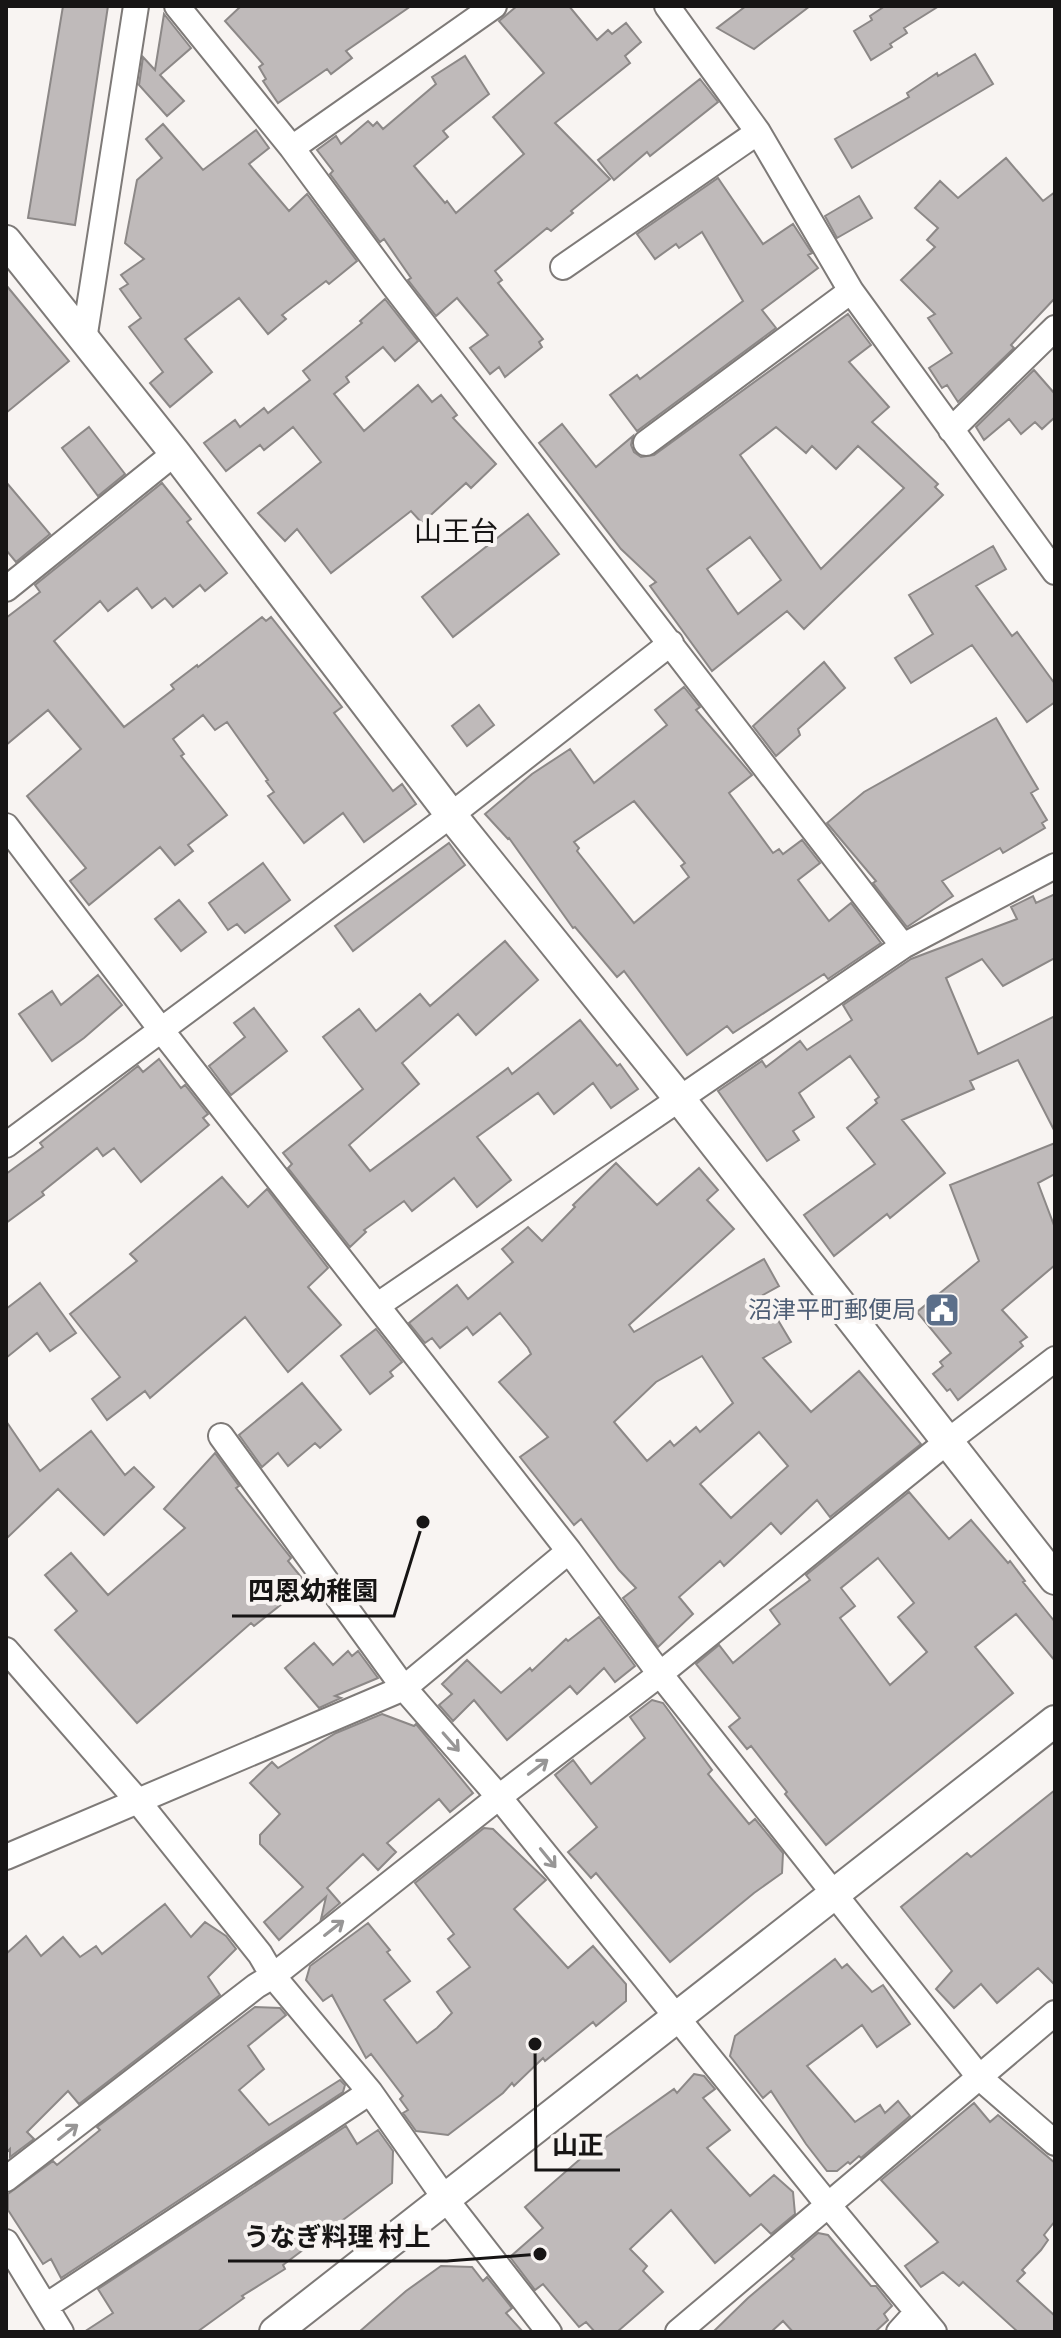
<svg xmlns="http://www.w3.org/2000/svg" width="1061" height="2338" viewBox="0 0 1061 2338" font-family="'Source Sans 3','Noto Sans JP',sans-serif">
	<rect width="100%" height="100%" fill="#f8f4f2"/>
	<!-- building -->
	<path fill="#bfbaba" stroke="#8c8887" stroke-width="2" fill-rule="evenodd" d="M63,6h45l-33,219 -47,-7z
		M241,6h170l-65,45 6,7 -21,16 -4,-5 -49,34 -15,-22 3,-2 -7,-12 4,-3 -38,-43z
		M517,6h52l28,34 11,-10 4,4 14,-11 15,19 -16,14 5,7 -75,60 55,56 -39,32 2,2 -22,18 -4,-3 -52,43 7,9 -4,3 45,56 -4,3 3,5 -37,30 -6,-10 -9,7 -20,-26 18,-13 -31,-37 -21,18 -28,-36 3,-2 -27,-39 -4,3 -50,-68 3,-3 -16,-21 19,-14 5,8 27,-23 5,5 4,-4 6,7 53,-45 -4,-7 33,-21 24,38 -46,37 5,6 -34,29 31,37 2,-2 9,12 68,-59 -31,-37 51,-44 -45,-52z
		M746,6h64l-56,43 -37,-21z
		M885,6h54l-35,22 3,5 -17,11 2,3 -21,13 -17,-29 18,-11 -2,-4z
		M164,14l27,34 -31,27 24,26 -17,15 -28,-31 4,-28 12,13z
		M975,54l18,30 -141,84 -17,-29 74,-42 -2,-4 30,-20 1,3z
		M700,79l18,23 -68,54 -3,-4 -33,28 -16,-20z
		M163,124l40,46 53,-40 13,18 -20,16 40,47 18,-17 50,67 -28,23 -3,-3 -44,34 4,4 -18,15 -29,-36 -54,41 27,33 -42,35 -20,-24 13,-11 -34,-45 12,-9 -21,-29 8,-5 -7,-9 23,-16 -19,-16 12,-63 25,-22 -16,-19z
		M1006,158l37,43 12,-9v106l-44,47 3,3 -56,54 -11,-17 -5,3 -13,-20 23,-15 -24,-35 7,-4 -34,-34 34,-33 -8,-7 11,-12 -23,-20 25,-27 18,17z
		M718,178l45,66 30,-20 19,29 -4,2 10,13 -56,42 14,18 -139,103 -27,-36 27,-20 3,4 103,-78 -41,-69 -23,16 -3,-4 -21,15 -18,-25z
		M859,196l13,22 -35,20 -12,-22z
		M6,285l63,76 -63,52z
		M385,299l33,42 -23,20 -12,-14 -37,30 3,5 -15,12 30,37 54,-46 14,17 9,-7 16,20 -4,3 43,46 -25,24 -5,-5 -44,40 -11,-12 -80,62 -34,-44 -12,12 -27,-28 63,-51 -28,-35 -29,23 -4,-5 -34,26 -22,-28 31,-23 5,7 24,-19 4,5 42,-33 -7,-9 59,-48 -2,-2z
		M848,314l23,31 -22,17 40,45 -17,15 66,62 -3,3 8,8 -139,134 -17,-18 -75,60 -62,-85 6,-4 -35,-33 -82,-106 23,-19 34,43 37,-31 -2,9 3,7 7,5 13,-2zM776,427l30,26 6,-7 24,23 22,-23 46,42 -83,81 -81,-114zM750,537l31,43 -43,34 -31,-45z
		M1034,370l21,24v23l-13,12 -7,-7 -14,12 -12,-15 -25,21 -8,-13z
		M89,427l36,47 -27,22 -36,-48z
		M6,482l44,52 -34,28 -10,-12z
		M162,483l29,36 -4,3 40,51 -22,18 -5,-6 -27,22 -8,-9 -13,10 -15,-20 -29,23 -8,-10 -46,40 70,86 50,-38 -3,-4 26,-20 1,2 64,-50 4,4 5,-4 71,90 -8,6 59,78 9,-7 14,20 -52,38 -21,-29 -39,30 -36,-47 6,-4 -8,-11 2,-1 -41,-58 -12,8 -12,-15 -30,24 11,15 -3,2 46,59 -39,30 5,6 -18,14 -15,-18 -71,58 -19,-24 16,-13 -59,-72 54,-47 -33,-39 -42,35v-127l34,-26 -5,-7z
		M528,514l31,40 -106,83 -31,-40z
		M993,546l13,23 -30,17 36,50 5,-4 38,52v18l-28,20 -55,-77 -61,38 -16,-25 38,-24 -24,-39z
		M824,662l21,26 -47,41 2,6 -24,21 -23,-30z
		M684,687l16,20 -4,3 56,65 -23,18 44,60 6,-4 4,5 19,-14 18,23 -22,17 31,41 22,-18 30,40 -53,36 -4,-5 -91,59 -6,-7 -40,29 -63,-84 -7,6 -42,-50 -2,1 -64,-90 -1,1 -23,-25 47,-40 38,-25 24,34 73,-58 -12,-15zM634,801l51,62 -4,3 8,11 -55,46 -57,-72 2,-3 -5,-6z
		M479,705l15,20 -27,21 -15,-20z
		M996,718l42,71 -7,4 16,27 -5,3 3,5 -42,25 -3,-5 -58,33 11,15 -46,31 -34,-44 3,-2 -49,-58 37,-31z
		M449,843l16,22 -112,86 -18,-25z
		M263,863l27,37 -45,33 -8,-9 -9,6 -19,-27z
		M1055,894v64l-52,28 -21,-27 -36,19 32,76 77,-38v116l-37,-72 -48,21 4,8 -72,31 43,53 -55,45 -3,-4 -53,42 -30,-41 71,-51 -28,-36 30,-25 -2,-3 4,-3 -29,-41 -51,37 15,24 -21,14 6,9 -32,21 -49,-70 44,-30 4,6 34,-26 7,9 45,-30 -9,-15 68,-46 106,-40 -6,-12 22,-11 3,7z
		M179,900l27,32 -25,19 -26,-32z
		M505,941l33,39 -62,55 -18,-21 -56,49 17,21 -70,61 21,26 138,-103 4,6 68,-54 37,46 3,-2 18,25 -27,19 -18,-25 -39,31 -16,-21 -61,44 34,43 -34,27 -23,-29 -42,33 -8,-10 -40,29 2,2 -16,15 -62,-79 4,-4 -9,-11 80,-64 -40,-52 36,-28 17,22 44,-37 10,12z
		M98,975l24,30 -38,33 -32,23 -33,-47 33,-23 9,14z
		M254,1008l33,43 -56,44 -22,-29 36,-29 -11,-14z
		M159,1059l22,29 4,-3 23,29 -5,4 6,7 -68,57 -27,-34 -11,8 -6,-8 -55,44 2,3 -38,28v-49l37,-27 -3,-4 98,-77 5,6z
		M1055,1143v31l-17,9 17,45v37l-53,45 25,27 -7,5 3,4 -65,54 -8,-11 -3,2 -14,-17 10,-8 -3,-4 11,-9 -34,-41 62,-51 -29,-76z
		M616,1163l41,42 42,-37 19,22 -11,10 27,29 -105,96 5,7 130,-73 15,27 -16,9 28,47 -28,16 48,54 48,-41 62,73 -91,73 -13,-17 -36,34 -10,-11 -47,43 -4,-5 -41,36 14,17 -35,33 -35,-49 13,-10 -17,-18 -38,-51 -7,6 -54,-68 28,-20 -49,-55 32,-28 -3,-6 -28,-35 -27,22 -6,-8 -27,21 -8,-10 -7,5 -16,-20 48,-38 11,14 45,-37 -11,-13 26,-22 14,14 33,-34 -2,-2zM702,1356l31,47 -33,29 -4,-5 -22,19 -4,-5 -23,20 -33,-39 42,-40zM759,1432l29,34 -57,52 -31,-34z
		M222,1177l26,30 19,-18 61,79 -20,19 33,38 -53,47 -43,-55 -95,81 -5,-7 -38,29 -15,-21 28,-22 -50,-63 67,-53 -7,-7z
		M40,1283l36,50 -26,18 -13,-18 -31,25v-49z
		M376,1329l26,33 -12,10 3,4 -23,18 -29,-38z
		M302,1383l39,47 -21,18 -5,-5 -27,23 -10,-13 -16,14 -23,-32z
		M6,1421l34,50 51,-40 34,44 9,-8 20,20 -50,48 -46,-46 -52,50z
		M215,1453l24,33 -3,2 55,70 -3,3 14,17 -24,19 5,6 -29,23 -3,-3 -114,100 -82,-93 22,-19 -32,-36 26,-22 37,42 77,-67 -21,-19z
		M909,1492l40,47 22,-19 37,43 2,-2 15,20 -2,1 32,40v39l-39,-47 -41,33 38,46 -187,152 -41,-51 2,-2 -36,-46 -4,3 -18,-22 11,-9 -44,-54 23,-19 14,18 47,-39 -10,-14 40,-30 -4,-5zM878,1558l36,45 -16,14 29,35 -37,33 -50,-67 15,-12 -14,-18z
		M599,1617l36,49 -20,16 -11,-14 -27,26 -7,-8 -63,54 -33,-40 -21,21 -14,-16 13,-11 -10,-10 25,-24 34,33 29,-25 2,3 34,-32 2,2z
		M314,1643l19,22 15,-14 4,5 6,-5 20,27 -43,18 6,2 -22,10 -34,-40z
		M652,1700l11,3 49,67 -4,4 41,50 6,-5 28,34 -1,20 -28,20 -84,69 -74,-89 -5,5 -23,-26 29,-25 -42,-52 18,-15 18,24 54,-46 -15,-21z
		M382,1714l32,12 2,-2 57,69 -23,19 -11,-13 -52,44 9,9 -18,18 -15,-16 -36,34 13,15 -19,16 5,-22 -47,43 -15,-18 39,-35 -43,-43v-9l20,-21 -30,-31 22,-21 6,6 58,-35z
		M1055,1790v195l-17,-17 -41,35 -16,-19 -27,24 -18,-19 16,-18 -51,-64 66,-54 4,4z
		M484,1828l9,1 53,51 -32,29 54,59 25,-22 33,38v17l-30,25 -3,-4 -48,39 -2,-3 -29,28 -2,-3 -9,10 -55,42 -32,-4 -13,-18 5,-3 -8,-11 3,-3 -32,-42 -5,4 -34,-63 -9,6 -17,-21 4,-14 58,-43 22,27 -3,2 23,29 -26,19 33,43 20,-15 15,-15 -15,-21 33,-25 -22,-28 6,-5 -39,-51z
		M165,1904l26,33 14,-15 21,14 10,13 -28,28 12,18 -141,109 -11,-13 -41,41 7,7 -24,18v-8l-4,4v-199l20,-18 15,20 22,-19 17,20 16,-11 6,8z
		M835,1959l7,9 5,-4 25,28 11,-7 27,39 -33,23 -15,-22 -55,41 48,56 25,-17 5,8 13,-12 12,15 -49,42 -2,-2 -9,8 -2,-2 -11,9h-10l-21,-27 -35,-53 -8,7 -33,-42 5,-20z
		M255,2007l25,1 6,7 -38,31 16,23 -25,21 30,35 71,-45 5,5 -2,7 -282,186 -10,-19 -8,5 -35,-54v-16l45,-33 4,4 43,-35 -3,-3z
		M694,2074l10,2 11,13 -12,9 27,32 -23,18 43,48 24,-21 19,17 2,22 -24,20 -10,-10 -46,39 -44,-53 -41,39 17,17 -4,5 20,21 -46,40h-22l-9,-10 -7,5 -36,-43 -8,6 -25,-33 33,-29 -18,-21 77,-67 72,-51 3,4z
		M974,2103l16,19 8,-7 57,48v58l-11,14 4,5 -7,10 -19,20 3,3 -8,8 38,35v16h-37l-55,-50 -4,4 -16,-14 -22,15 -16,-21 33,-24 -57,-62z
		M346,2126l11,18 21,-14 15,21 -1,32 -109,82 2,4 -43,27 2,2 -47,34h-113l29,-19 -15,-24z
		M818,2233l10,2 43,51h5l16,20 -8,8 4,6 -13,12h-82l-10,-11 -12,11h-58l35,-34 46,-39 -3,-3z
		M441,2266l31,1 11,14 4,-4 25,31 -6,5 17,19h-164l47,-41z"/>
	<g fill="none" stroke-linecap="round" stroke-linejoin="round">
		<defs>
			<path id="minor" d="M177,6l115,142 102,138 509,660
				M667,6l91,126 93,159 204,281
				M292,148l202,-142
				M563,267l195,-135
				M84,340l52,-334
				M951,430l104,-102
				M646,443l205,-152
				M6,589l169,-136
				M6,826l156,205 407,520 91,123 320,404 75,65
				M6,1145l445,-330 220,-172
				M378,1305l525,-359 152,-80
				M221,1436l183,252 95,109 330,409 105,126
				M6,1650l131,150 123,154 13,22 97,116 74,105 105,135
				M6,1857l398,-169 165,-137
				M6,2179l250,-193 17,-10 226,-179 161,-123 288,-233 107,-82
				M6,2242l55,90
				M46,2306l324,-214
				M678,2332l377,-319
				M899,2332l18,-20"/>
			<path id="tertiary" d="M6,241l169,212 276,362 228,283 376,481
				M275,2332l780,-611"/>
		</defs>
		<!-- minor casing -->
		<use href="#minor" stroke="#7e7a78" stroke-width="28"/>
		<!-- tertiary casing -->
		<use href="#tertiary" stroke="#7e7a78" stroke-width="34"/>
		<!-- minor -->
		<use href="#minor" stroke="#fff" stroke-width="24"/>
		<!-- tertiary -->
		<use href="#tertiary" stroke="#fff" stroke-width="30"/>
	</g>
	<!-- one-way arrows -->
	<defs><path id="oneway-shaft" d="M-6 0H5M1.5-3L5.5 0L1.5 3" fill="none" stroke-width="1.6" stroke-linecap="round" stroke-linejoin="round" transform="scale(2)"/></defs>
	<g stroke="#979696">
		<use href="#oneway-shaft" transform="translate(451 1742) rotate(49)"/>
		<use href="#oneway-shaft" transform="translate(538 1767) rotate(-37)"/>
		<use href="#oneway-shaft" transform="translate(548 1858) rotate(51)"/>
		<use href="#oneway-shaft" transform="translate(334 1928) rotate(-38)"/>
		<use href="#oneway-shaft" transform="translate(68 2132) rotate(-38)"/>
	</g>
	<!-- icons -->
	<defs>
		<symbol id="civic-square" viewBox="-11 -11 22 22"><rect x="-9" y="-9" width="18" height="18" rx="4" fill="#5c6f8a" stroke="#f8f4f2"/><path d="M-.6-6.5H3V-4.5H.6V-3L4-1V1h2V6H-6V1h2V-1L-.6-3ZM-1.2 2.5V6h2.4V2.5Z" fill="#fff"/></symbol>
	</defs>
	<g fill-rule="evenodd">
		<use href="#civic-square" x="922" y="1290" width="40" height="40"/>
	</g>
	<g text-anchor="middle" dominant-baseline="central" stroke-width="8" stroke-linejoin="round" paint-order="stroke">
		<!-- service labels -->
		<g font-size="24" fill="#4e5e75" stroke="#f8f4f2" text-anchor="end">
			<text x="916" y="1310">沼津平町郵便局</text>
		</g>
		<!-- quarter labels -->
		<g font-size="28" fill="#171515" stroke="#f8f4f2">
			<text x="456" y="532">山王台</text>
		</g>
	</g>
	<!-- callouts -->
	<path fill="none" stroke="#171515" stroke-width="3" d="M423 1522L394 1616H232M535 2044L536 2170H620M540 2254L447 2261H228"/>
	<g fill="#171515" stroke="#f8f4f2" stroke-width="3">
		<circle cx="423" cy="1522" r="8"/>
		<circle cx="535" cy="2044" r="8"/>
		<circle cx="540" cy="2254" r="8"/>
	</g>
	<g font-size="26" text-anchor="middle" font-weight="bold" fill="#171515" stroke="#f8f4f2" stroke-width="8" stroke-linejoin="round" paint-order="stroke">
		<text x="313" y="1600">四恩幼稚園</text>
		<text x="578" y="2154">山正</text>
		<text x="337" y="2246">うなぎ料理 村上</text>
	</g>
	<!-- border -->
	<rect width="1061" height="2338" fill="none" stroke="#171515" stroke-width="16"/>
</svg>
